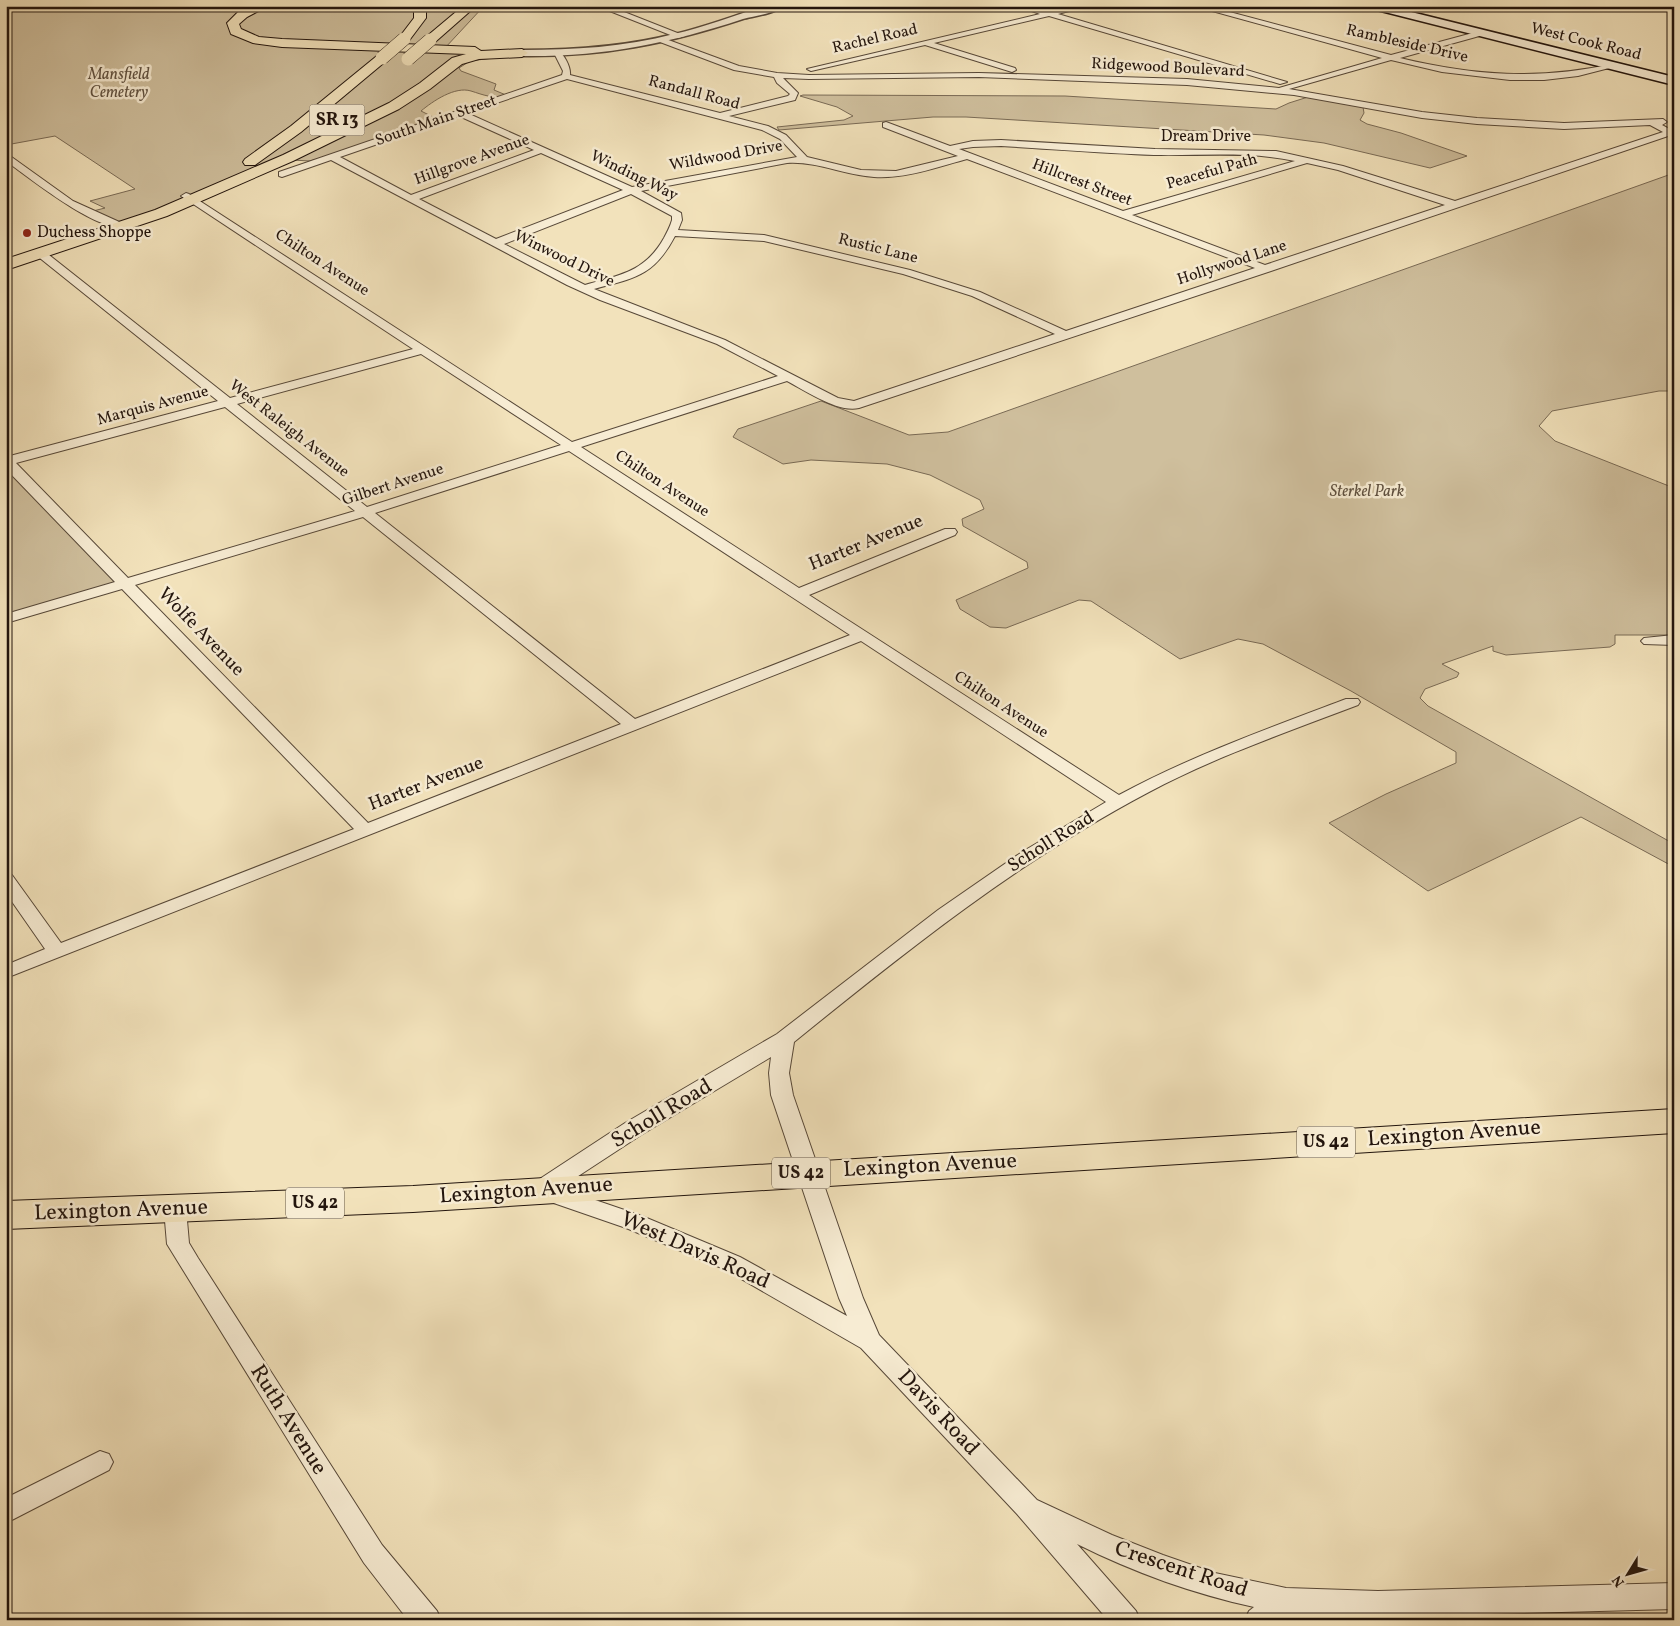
<svg xmlns="http://www.w3.org/2000/svg" width="1680" height="1626" viewBox="0 0 1680 1626" font-family="Vollkorn,serif">
	<rect width="100%" height="100%" fill="#f2e2bb"/>
	<filter id="stains"><feTurbulence type="fractalNoise" baseFrequency=".004" numOctaves="4"/><feColorMatrix values="0 0 0 0 .2 0 0 0 0 .09 0 0 0 0 .02 0 0 0 .5 -.17"/></filter>
	<radialGradient id="worn" r=".72"><stop offset=".6" stop-color="#630" stop-opacity="0"/><stop offset="1" stop-color="#630" stop-opacity=".3"/></radialGradient>
	<!-- green -->
	<path fill="#cfbf9d" stroke="#796a55" d="M6,6h478l-40,43 55,2 -6,7 -23,3 -11,7 2,3 35,13 -2,6 12,5c-14,4 -22,0 -35,-4 -16,-5 -38,10 -50,20l16,8 -116,39 -11,3 -18,-1 -174,70 -33,-17 20,-5 -15,-7 45,-12 -80,-53 -49,9z
		M803,95l262,1 211,13 13,-6 19,-6 55,10 1,6 -4,7 7,4 34,9 66,23 -37,12 -106,-25 -60,-8 -298,-18h-33l-154,13 -2,-3 67,-7 9,-4 -16,-9 -37,-11z
		M1674,173v218h-15l-107,20 -13,15 16,15 119,47v147h-59v9l-5,3 -104,8 -13,-4v-5l-51,18 17,9 -2,4 -32,12 -5,9 8,8 246,138v23l-93,-50 -153,74 -99,-68 57,-29 70,-31v-11l-105,-61 -88,-47 -25,-5 -58,20 -89,-58 -12,-1 -73,28 -16,-1 -30,-18 -4,-9 72,-32 -1,-6 -64,-36 -1,-7 22,-10 -4,-9 -50,-25 -43,-11 -76,-4 -28,4 -50,-27 5,-8 83,-28 88,34 39,-3z
		M6,462l121,123 -121,34z"/>
	<g fill="none" stroke-linecap="round" stroke-linejoin="round">
		<defs>
			<path id="minor" d="M597,6h12l76,30 -7,2z
				M728,6h12l16,7 -4,2z
				M1018,6h13l18,6 23,-6h15l-29,8 229,68 -7,2 -231,-68 -115,27 81,25 1,2 -4,2 -87,-27 -114,26 -4,-2 233,-55z
				M1194,6h13l184,49 89,-24 4,2 -1,2 -83,23c75,18 138,22 213,6l4,2 -39,10 -34,4h-34l-68,-8 -51,-12 -102,29 133,23 55,6 87,5 99,-4 4,3 -5,3 11,6 1,3 -403,137 -412,137c-21,5 -53,-17 -72,-27l-206,66 218,141 146,-59h10l2,3 -2,3 -146,60 310,200c72,-39 150,-67 227,-96h12l2,3 -2,3c-71,27 -143,52 -209,87 -129,68 -243,159 -355,250l-5,31 4,22 70,203 16,37 158,165 75,35 51,20 52,18 71,15 92,3 296,-8v26l-296,8 -88,-3 -8,6h-37l4,-9 5,-4c-60,-13 -121,-35 -177,-63l59,67 4,9h-32l-91,-106 -156,-166 -137,-79 -98,-41 -81,-28 -1,-3 -4,1 -8,-2 -3,-6 3,-6 93,-61 152,-89 161,-124 84,-58 84,-50 -245,-161 -855,337v-13l39,-16 -39,-56v-20l6,2 49,68 293,-114 -232,-240 -116,34v-9l109,-32 -109,-113v-12l212,-56 -182,-146 -1,-2 1,-2h8l186,147 183,-49 -232,-153 5,-3 3,1 383,248 206,-66 -61,-32 -117,-44 -33,-15 -236,-125 -49,17 -3,-1v-4l283,-97 1,-4 -9,-18 4,-2c6,3 13,16 12,24l150,38 68,-17 2,-2 -13,-11 -3,-6 -40,-7 -74,-28 -1,-2 4,-2 76,28 38,7 32,2 170,-2 208,6 92,9 103,-30zM979,77l208,8 107,10 128,23 55,6 87,5 86,-4 13,7 -208,69 -112,-35 -67,-15 -121,-2 -154,-9 -28,1 -23,5 -64,-24 -3,1v4l75,29 -62,15 -35,-1 -54,-13 -21,-22 -18,-9 -39,-10 66,-16 3,-7 -15,-15 26,1zM567,79l195,51 18,9 17,18 -165,30 -165,-74zM459,116l75,34 -123,45 -71,-38zM1001,146c51,3 102,7 153,9 47,1 95,-4 141,6l-172,50 -164,-62 14,-2zM541,153l82,37 -127,49 -77,-40zM967,159l288,109 -189,63 -86,-39 -70,-22 -146,-35 -86,-5 4,-10 -1,-7 -40,-22 146,-28c30,-2 57,12 87,14 32,2 63,-10 93,-18zM1307,163l31,7 107,35 -180,60 -133,-50zM631,194l41,22v4c-2,7 -5,12 -8,18 -19,34 -44,37 -79,47l-81,-41zM675,236l89,5 139,33 69,22 83,38 -201,67 -16,-3 -113,-58 -131,-51c41,-11 60,-13 81,-53zM421,354l140,91 -194,62 -130,-103zM225,407l130,104 -227,67 -112,-115zM569,451l281,184 -215,84 -260,-206zM363,517l258,207 -253,99 -233,-238zM771,1057l-2,16 2,22 68,203 8,18 -107,-59 -98,-41 -82,-28 81,-53z
				M6,153l67,48 53,24 -1,2c-27,6 -97,-50 -119,-66z
				M1674,635v10l-30,-1 -3,-3 3,-3z
				M175,1200l8,3 3,6 3,34 9,15 184,287 55,66 4,9h-33l-44,-57 -197,-319 -3,-35 3,-6z
				M100,1451l9,3 4,8 -4,8 -103,53v-25z"/>
			<path id="tertiary" d="M766,6h17c-10,8 -28,10 -40,13 -76,25 -140,38 -221,37l-5,-3 5,-3c52,0 102,-3 152,-16 32,-7 61,-19 92,-28z"/>
			<path id="secondary" d="M1368,6h19l287,71v8l-305,-77z"/>
			<path id="primary" d="M1674,1109v24l-1261,79 -407,17v-28l407,-15z"/>
			<path id="trunk" d="M251,6h17l-21,11 -8,7 2,5 18,8 23,2 193,8 6,4 41,-2 6,4 -6,4 -43,2 -17,5 -32,25 -31,20 -106,52 -126,55 -161,54v-11l149,-49 128,-55 106,-52 31,-20 32,-25 14,-4 -184,-7 -29,-4 -22,-9 -4,-11 12,-12z
				M408,6h13l5,5v7l-18,24 -4,1 -6,-4 16,-21v-6z
				M463,6h13l-42,37h-8l-2,-3 2,-3z
				M382,54l4,1 2,3 -2,3 -85,71 -46,33h-10l-2,-3 2,-3 46,-33 87,-71z"/>
		</defs>
		<!-- minor casing -->
		<use href="#minor" stroke="#574838" stroke-width="2"/>
		<!-- tertiary casing -->
		<use href="#tertiary" stroke="#574838" stroke-width="3"/>
		<!-- secondary casing -->
		<use href="#secondary" stroke="#23150d" stroke-width="3"/>
		<!-- primary casing -->
		<use href="#primary" stroke="#23150d" stroke-width="2"/>
		<!-- trunk casing -->
		<use href="#trunk" stroke="#23150d" stroke-width="2"/>
		<!-- minor -->
		<use href="#minor" fill="#f7ecd3" fill-rule="evenodd"/>
		<!-- tertiary -->
		<use href="#tertiary" fill="#f7ecd3" fill-rule="evenodd"/>
		<!-- secondary -->
		<use href="#secondary" fill="#f7ecd3" fill-rule="evenodd"/>
		<!-- primary -->
		<use href="#primary" fill="#f2e2bb" fill-rule="evenodd"/>
		<!-- trunk -->
		<use href="#trunk" fill="#f2e2bb" fill-rule="evenodd"/>
		<defs>
			<path id="trunk-bridge" d="M382,58l22,-19
				M408,59l22,-19"/>
		</defs>
		<!-- trunk-bridge casing -->
		<use href="#trunk-bridge" stroke="#23150d" stroke-width="14" stroke-linecap="butt"/>
		<!-- trunk-bridge -->
		<use href="#trunk-bridge" stroke="#f2e2bb" stroke-width="13"/>
	</g>
	<!-- markers -->
	<circle fill="#8f2418" stroke="#f7ecd3" stroke-width="2" cx="27" cy="233" r="5"/>
	<g text-anchor="middle" dominant-baseline="central" stroke-width="5" stroke-linejoin="round" paint-order="stroke">
		<!-- far-street labels -->
		<g font-size="16" fill="#23150d" stroke="#f7ecd3">
			<text transform="translate(875 39) rotate(-13)">Rachel Road</text>
			<text transform="translate(1586 42) rotate(14)">West Cook Road</text>
			<text transform="translate(1407 44) rotate(13)">Rambleside Drive</text>
			<text transform="translate(1168 68) rotate(3)">Ridgewood Boulevard</text>
			<text transform="translate(694 93) rotate(15)">Randall Road</text>
			<text transform="translate(436 121) rotate(-19)">South Main Street</text>
			<text x="1206" y="137">Dream Drive</text>
			<text transform="translate(726 156) rotate(-10)">Wildwood Drive</text>
			<text transform="translate(472 160) rotate(-20)">Hillgrove Avenue</text>
			<text transform="translate(1212 172) rotate(-16)">Peaceful Path</text>
			<text transform="translate(634 176) rotate(26)">Winding Way</text>
			<text transform="translate(1082 183) rotate(21)">Hillcrest Street</text>
			<text transform="translate(878 249) rotate(14)">Rustic Lane</text>
			<text transform="translate(564 259) rotate(26)">Winwood Drive</text>
			<text transform="translate(322 263) rotate(33)">Chilton Avenue</text>
			<text transform="translate(1232 263) rotate(-18)">Hollywood Lane</text>
			<text transform="translate(153 406) rotate(-15)">Marquis Avenue</text>
			<text transform="translate(289 429) rotate(38)">West Raleigh Avenue</text>
			<text transform="translate(662 484) rotate(33)">Chilton Avenue</text>
			<text transform="translate(393 485) rotate(-18)">Gilbert Avenue</text>
			<text transform="translate(1001 705) rotate(33)">Chilton Avenue</text>
		</g>
		<!-- far-park labels -->
		<g font-size="16" font-style="italic" fill="#5f503f" stroke="#f7ecd3">
			<text x="119" y="75">Mansfield<tspan x="119" dy="18">Cemetery</tspan></text>
			<text x="1367" y="492">Sterkel Park</text>
		</g>
		<!-- far-poi labels -->
		<g font-size="16" fill="#23150d" stroke="#f7ecd3" text-anchor="start">
			<text x="37" y="233">Duchess Shoppe</text>
		</g>
		<!-- shield labels -->
		<g fill="#f7ecd3" stroke="#635648" stroke-width="1">
			<rect x="309.5" y="104.5" width="55" height="31" rx="4"/>
			<rect x="1297" y="1126.5" width="58" height="31" rx="4"/>
			<rect x="772" y="1157.5" width="58" height="31" rx="4"/>
			<rect x="286" y="1187.5" width="58" height="31" rx="4"/>
		</g>
		<g font-size="18" font-weight="bold" fill="#23150d">
			<text x="337" y="120">SR 13</text>
			<text x="1326" y="1142">US 42</text>
			<text x="801" y="1173">US 42</text>
			<text x="315" y="1203">US 42</text>
		</g>
		<!-- street labels -->
		<g font-size="19" fill="#23150d" stroke="#f7ecd3">
			<text transform="translate(866 543) rotate(-22)">Harter Avenue</text>
			<text transform="translate(201 632) rotate(46)">Wolfe Avenue</text>
			<text transform="translate(426 784) rotate(-21)">Harter Avenue</text>
			<text transform="translate(1051 842) rotate(-32)">Scholl Road</text>
		</g>
		<!-- near-street labels -->
		<g font-size="22" fill="#23150d" stroke="#f7ecd3">
			<text transform="translate(662 1114) rotate(-31)">Scholl Road</text>
			<text transform="translate(1454 1134) rotate(-4)">Lexington Avenue</text>
			<text transform="translate(930 1166) rotate(-3)">Lexington Avenue</text>
			<text transform="translate(526 1191) rotate(-4)">Lexington Avenue</text>
			<text transform="translate(121 1211) rotate(-2)">Lexington Avenue</text>
			<text transform="translate(695 1251) rotate(24)">West Davis Road</text>
			<text transform="translate(938 1413) rotate(47)">Davis Road</text>
			<text transform="translate(288 1420) rotate(58)">Ruth Avenue</text>
			<text transform="translate(1181 1570) rotate(18)">Crescent Road</text>
		</g>
	</g>
	<!-- margin -->
	<rect width="1680" height="1626" fill="none" stroke="#f2e2bb" stroke-width="25"/>
	<rect x="8" y="8" width="1665" height="1611" fill="none" stroke="#23150d" stroke-width="2.5"/>
	<rect x="12" y="12" width="1655" height="1601" fill="none" stroke="#23150d"/>
	<!-- north arrow -->
	<g transform="translate(1628 1574) rotate(233)" stroke="#f7ecd3" stroke-width="4" paint-order="stroke">
	<path d="M0-4L9 19L0 12L-9 19Z" fill="#23150d"/>
	<text y="-8" font-size="14" font-weight="bold" text-anchor="middle" fill="#23150d">N</text>
	</g>
	<rect width="100%" height="100%" filter="url(#stains)"/>
	<rect width="100%" height="100%" fill="url(#worn)"/>
</svg>
